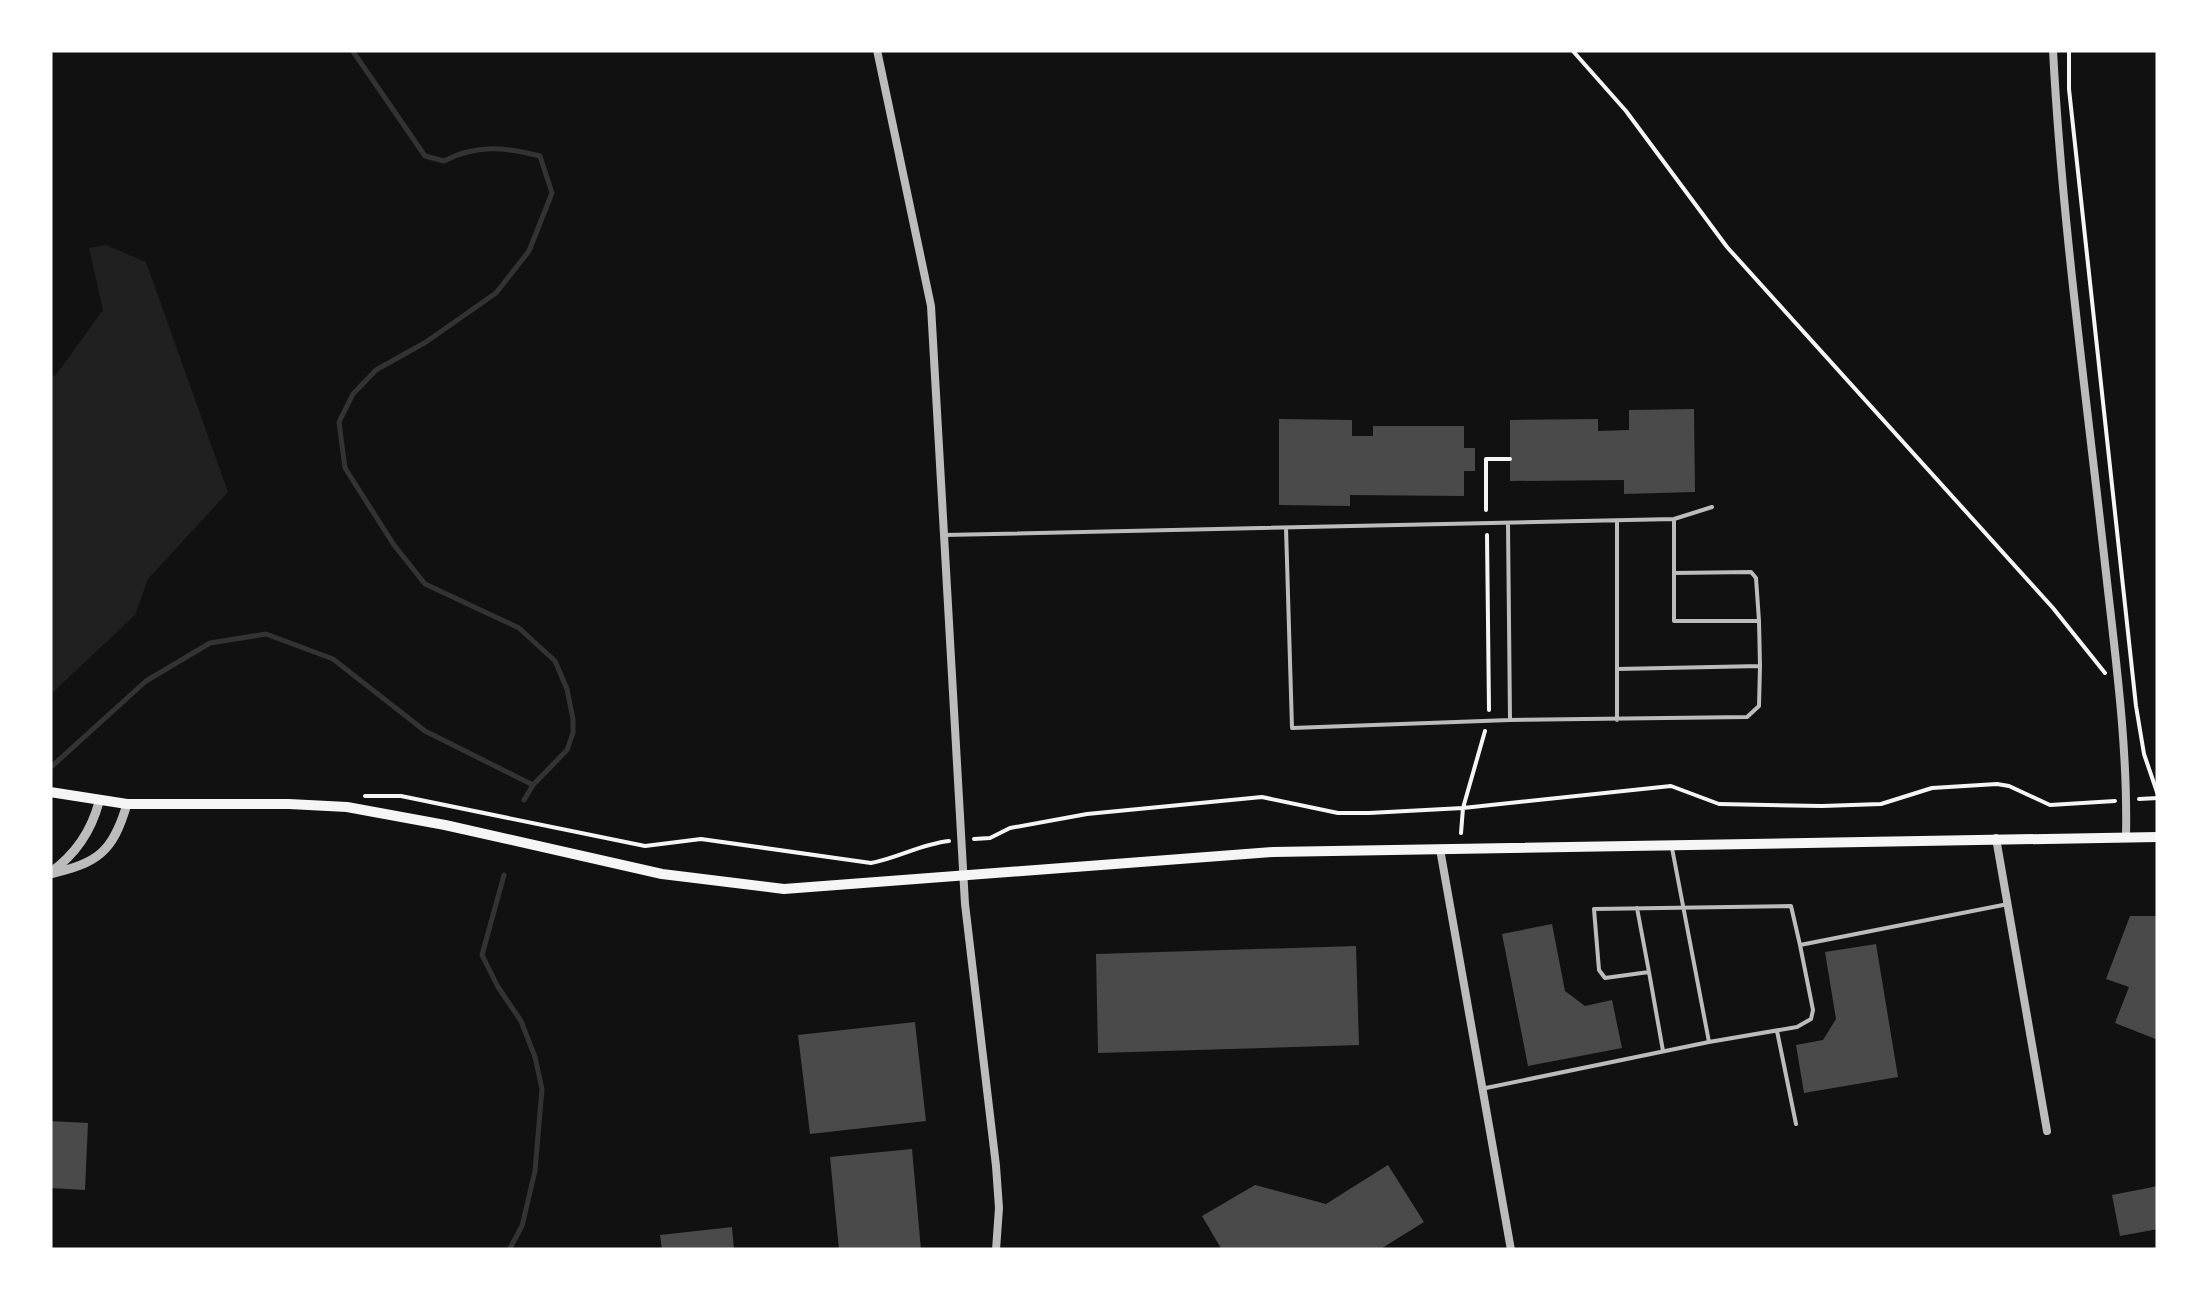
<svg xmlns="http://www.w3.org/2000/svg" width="2208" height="1300" viewBox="0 0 2208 1300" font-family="'Noto Sans',sans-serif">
	<rect width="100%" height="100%" fill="#111"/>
	<!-- green -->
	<path fill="#202020" d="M106,245l40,17 82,230 -80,87 -13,36 -85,80v-318l6,-2 47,-65 -14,-62z"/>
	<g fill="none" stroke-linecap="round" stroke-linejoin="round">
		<!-- stream -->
		<path stroke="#333" stroke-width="5" d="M352,50l73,106 19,5c32,-17 62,-14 96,-5l12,37 -23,58 -33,42 -70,49 -50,28 -23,24 -14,28 6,46 49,77 31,39 94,44 36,33 12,28 6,30v14l-6,17 -34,35 -9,15
			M50,768l96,-87 64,-38 56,-9 67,25 92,72 108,54
			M504,875l-22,80 16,32 23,34 14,36 7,32 -7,82 -13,55 -13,24"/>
	</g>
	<!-- building -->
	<path fill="#4a4a4a" d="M1694,409l1,83 -71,2v-14l-114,1v-61l88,-1v12l31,-1v-20z
		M1279,419l73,1v16h21v-10h91v22h11v23h-11v25l-114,-1v11l-71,-1z
		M2130,916h28v124l-43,-17 14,-36 -23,-8z
		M1552,924l13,67 20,15 27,-6 10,48 -94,18 -26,-132z
		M1876,944l22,133 -94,16 -8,-48 27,-5 13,-21 -11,-67z
		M1356,946l3,99 -261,8 -2,-99z
		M915,1022l11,99 -116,13 -12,-99z
		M50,1121l38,2 -3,67 -35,-2z
		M912,1149l9,101h-82l-9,-93z
		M1388,1165l36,57 -45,28h-157l-20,-34 53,-31 71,19z
		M2158,1186v43l-38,7 -8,-41z
		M732,1227l2,23h-72l-2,-15z"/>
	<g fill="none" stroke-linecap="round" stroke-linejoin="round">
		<!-- path -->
		<path stroke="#f5f5f5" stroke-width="4" d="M1572,50l54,61 101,136 326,361 52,65
			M2069,50v39l67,617 8,48 14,41
			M1486,510v-51h24
			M1487,535l2,175
			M365,796h36l244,50 56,-7 170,24c27,-5 50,-19 78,-22
			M2139,799l19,-1
			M1461,833l2,-25 22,-77
			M974,839l16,-1 20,-10 77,-14 175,-17 76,16h31l94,-5 208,-22 48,18 103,2 59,-2 51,-16 65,-4 12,2 41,19 65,-4"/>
		<!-- service -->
		<path stroke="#bcbcbc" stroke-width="4" d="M1508,524l2,196 237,-3 12,-11 1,-40 -143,3v-148
			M1286,528l6,200 218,-8
			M944,535l730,-16 38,-12
			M1674,573l77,-1 5,6 3,43h-85v-102
			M1759,621l1,45
			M1617,720v-51
			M1637,908l12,64
			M1777,1031l19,93
			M1709,1042l88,-15 14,-8 2,-9 -13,-65
			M1663,1051l-14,-79 -44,6 -6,-8 -5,-61 197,-3 9,39 208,-41
			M1481,1089l228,-47 -37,-194"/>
		<!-- minor -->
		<path stroke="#bcbcbc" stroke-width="8" d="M877,50l54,256 34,598 31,262 3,42 -3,42
			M2053,50c9,172 33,343 52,514 10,90 23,182 21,273
			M1996,838l51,293
			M1440,849l71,401"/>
		<!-- tertiary -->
		<path stroke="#bcbcbc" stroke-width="9" d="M51,872c25,-18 40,-40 48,-70
			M50,874c48,-11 63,-22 77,-70"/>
		<!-- secondary -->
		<path stroke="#f5f5f5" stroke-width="10" d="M50,792l77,12h162l58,3 98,18 217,49 122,15 489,-37 885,-15"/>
	</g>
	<!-- border -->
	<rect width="2208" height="1300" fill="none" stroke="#ffffff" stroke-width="105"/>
</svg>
